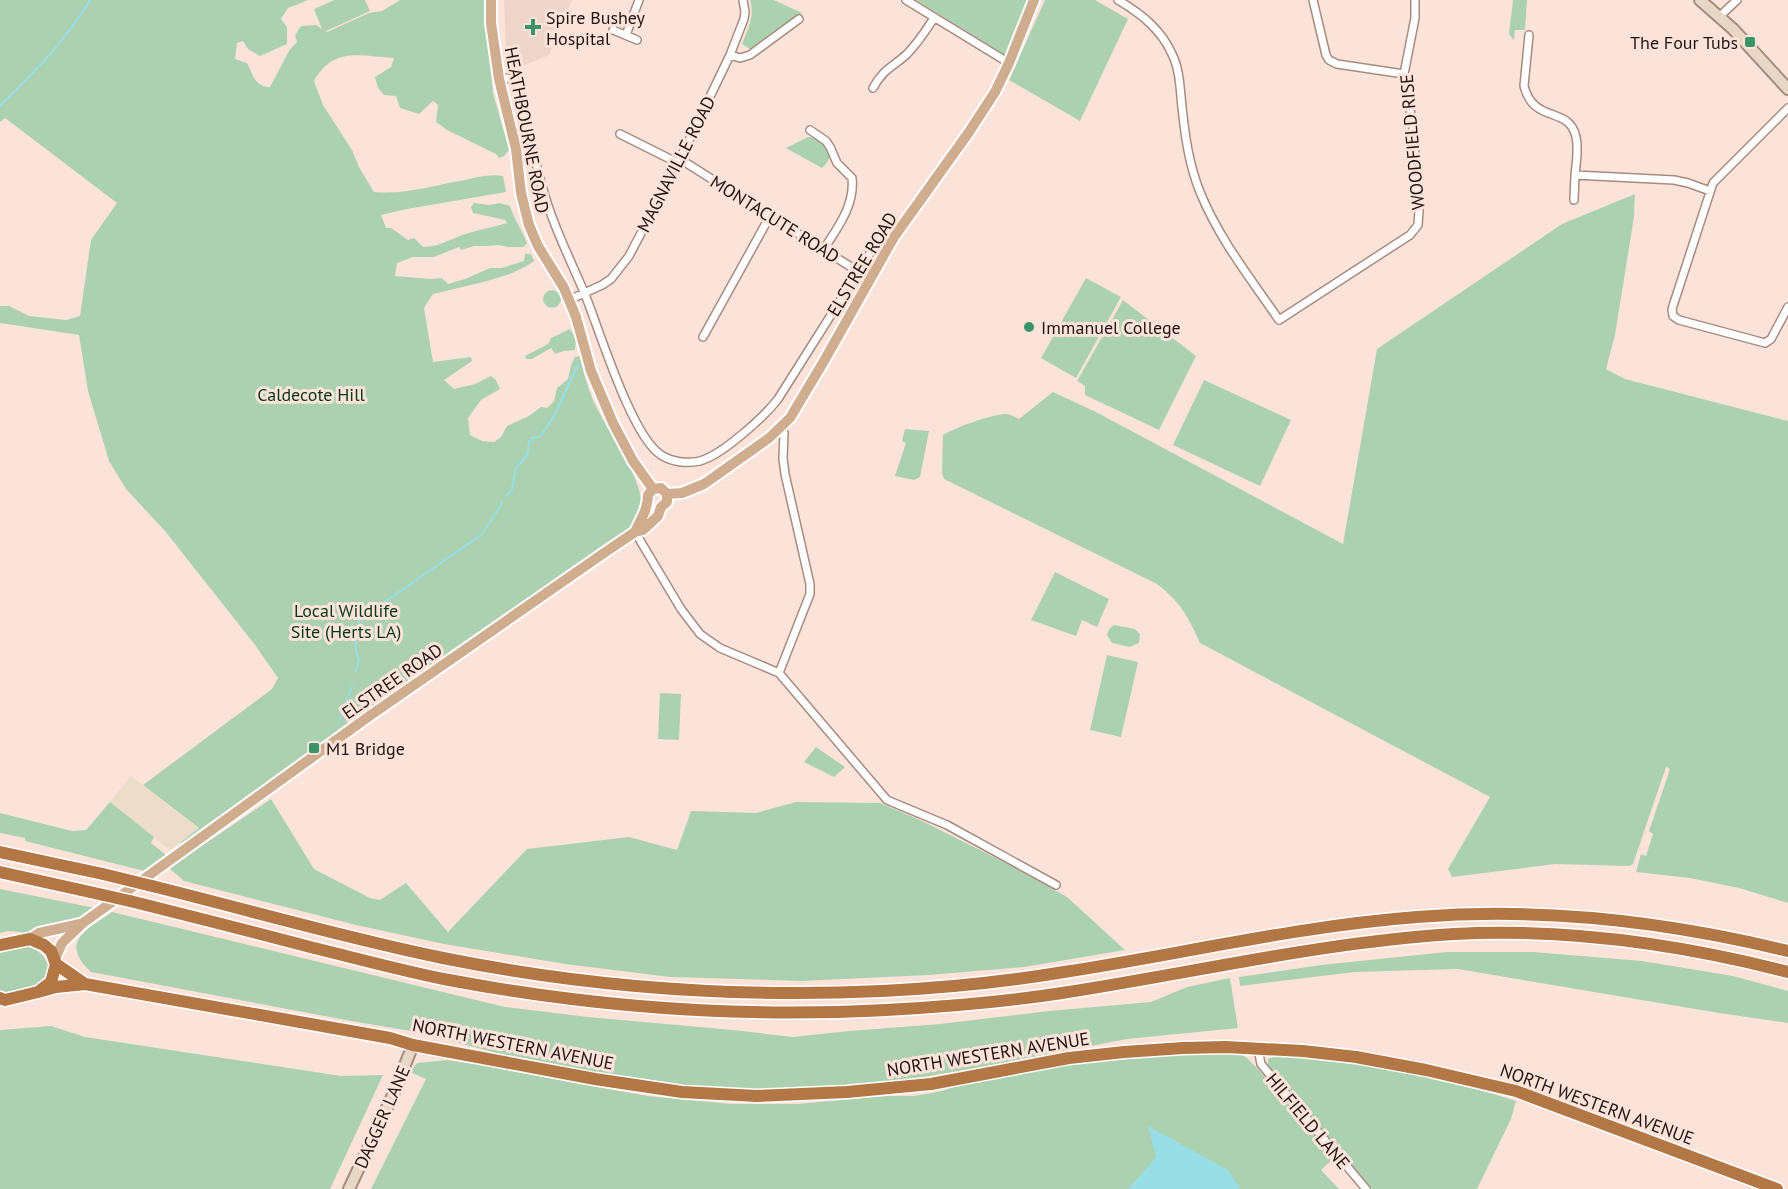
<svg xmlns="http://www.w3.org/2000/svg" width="1788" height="1189" viewBox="0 0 1788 1189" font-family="'PT Sans',sans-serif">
	<rect width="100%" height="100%" fill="#fce3d9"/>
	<!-- industrial -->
	<path fill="#ebddc9" d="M131,776l68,53 -29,21 -60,-48z"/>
	<!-- medical -->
	<path fill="#edd5cb" d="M504,0h68l-23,55 -42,17z"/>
	<!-- green -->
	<path fill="#acd1b1" d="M0,0h308l-20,8 -7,11 6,8v17l-27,12 -12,-7 -5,-8 -6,2 -2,16 12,4c6,12 8,24 23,24l20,-38 7,-7 -2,-7 6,-9 15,-1 6,4 -8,-20 20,-9h31l5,11 -44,20 1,1 42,-19 13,-2 18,-11h86l7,93 16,57 -5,6 -5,2 -3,-4 -49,-24 -11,-8 2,-17 -5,-4 -14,13 -19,-6 -4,-12 -12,-1 -6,-7 -3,-11 16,-10 3,-9c-32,-2 -61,-12 -80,23l9,24 29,45 7,17 15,25c30,3 61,-7 91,-12 12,-3 25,-6 38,-4l3,16 -99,17 -26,6 5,13h5l17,12 6,-2 9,9c17,0 30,-10 46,-14 13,-4 25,-6 38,-10l-2,-3 -32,-7 -2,-6 3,-4 15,2 11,-2 10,3c4,13 12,24 17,37l-3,4h-15l-11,-2 -11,1h-13l-13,4 -2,-3 -25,10h-21l-16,6 -2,13 36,3 11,-1 6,6 17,-5 25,-11h12l22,-7 1,-7h6l3,7c-23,18 -72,25 -101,33l-9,14 9,54 38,-5 1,4 -28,19 10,9 21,-5 16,-8 5,4 4,9 -19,11 -13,18 2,17 12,6 12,1 7,-5 6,-11 22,-10 12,-9 6,1 7,-7 3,-13 11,-9 3,-14 4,-8 5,-1c3,15 7,30 13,44 11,25 48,76 48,101 0,12 -4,19 -11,29l-445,316 -5,-3 19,-15 -56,-43 129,-96 6,-11 -23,-33 -90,-114 -39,-42 -17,-28 -21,-70 -9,-56 -79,-12v-17h9l20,10 37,4 14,-4 11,-76 26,-37 -112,-85 -5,4z
		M750,0h24l28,13 -51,37 -9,-6c6,-15 13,-28 8,-44z
		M916,0h112l-23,55z
		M1045,0h50l33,19 -48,102 -71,-41z
		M1513,0h14l-2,30h-10l-1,11 -5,-7z
		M808,137c9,0 21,7 22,18 0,5 -5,10 -8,13l-36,-20z
		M1635,194l-1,23 -19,118 -9,34 19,10 163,42v482l-49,-15 -49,-10 -54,-6 5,-18 5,2 7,-22 -4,-3 21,-62 -4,-2 -33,97 -4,2 -74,-2 -103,13 -4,-8 42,-72 -290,-154c-12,-27 -20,-41 -43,-59l-213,-105 -2,-6 1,-38c13,-8 47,-20 63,-21 5,0 9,3 13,5l34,-27 43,20 247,132 34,-195 185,-125z
		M1086,278l35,19 -45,81 -35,-20z
		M543 299a9 9 0 1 1 18 0a9 9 0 1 1-18 0Z
		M1123,300l73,56 -37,74 -74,-35v-9l-8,-5z
		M570,329l6,9 -1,12 -11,1 -9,3 -4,-6 -19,11h-6l-1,-3 23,-12 3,-6z
		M1204,380l87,40 -31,66 -87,-41z
		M905,429l24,2 -9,46 -6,3 -19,-4 11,-33 -4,-2z
		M1055,572l54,27 -12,28 -15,-7 -6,16 -45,-16z
		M1114,625l21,4 5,5 -1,9 -9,4 -18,-4 -5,-8 2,-6z
		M1107,655l31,7 -17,75 -31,-7z
		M660,693l21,1 -2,46 -21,-1z
		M816,747l29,20 -11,10 -30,-15z
		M271,799l43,70 56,29 10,2 26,-17 42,49 79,-83 102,-12 48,13 14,-39 65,2 40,-11 84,1 38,16 100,50 49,28 58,53 -101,17 -95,8 -128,6 -131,-4 -105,-13 -121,-20 -88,-19 -172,-44 -15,-13z
		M110,802l44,35 -3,6 14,11v6l-17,12 -123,-31v-3l-25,-5v-20l72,18 14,-1z
		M0,889l95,19 -12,8 -53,17 -22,-2 -8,2z
		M112,912l393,95 83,10 145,13 60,7 56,-6 91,-7 109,-13 102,-9 36,-15 43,-9 8,50 -111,11 -145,28 -119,20 -76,4 -59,-1 -74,-6 -70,-10 -76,-18 -91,-24 -66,-11 -260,-49c-32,-30 -5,-42 21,-60z
		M28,947c16,3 28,22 14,35 -9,9 -30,11 -42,10v-39z
		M1447,952h86l109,9 91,15 55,15v32l-69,-10 -261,-44 -103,3 -115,14 -1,-9 82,-12z
		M51,1026l34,11 256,39 42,-1 -53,114h-330v-159z
		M1201,1053l39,1 7,4 12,12 76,87 -14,13 18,19h-968l55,-110 -16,-7 7,-9 30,-3 45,7 87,17 69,12 83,8h66l90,-8h27l28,-5 16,-6 103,-20 61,-8z
		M1279,1055c80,4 161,21 237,46l-5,18 -34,70h-105l-104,-124v-6z"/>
	<!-- water -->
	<path fill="#98dee4" d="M1148,1126l80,44 12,19h-112l28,-32z"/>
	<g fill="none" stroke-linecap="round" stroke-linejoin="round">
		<!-- stream -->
		<path stroke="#98dee4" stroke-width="2" d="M0,106c33,-32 66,-66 90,-106
			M506,496l6,-7 4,-21 11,-12 2,-14 3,-4 8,-1 14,-21 24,-51
			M356,671l3,-11c-6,-14 -3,-27 1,-41l121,-84 18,-26 3,-7
			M339,721l13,-34"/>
		<defs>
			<path id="street" d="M906,0l103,63
				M1118,0c22,13 43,29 54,54 8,16 8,35 10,53 3,29 7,58 18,85 19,47 51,87 79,128l131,-85 8,-10 1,-14 -6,-84 -9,-53 11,-56v-18
				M1313,0l13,55 3,5 8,4 67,10
				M1720,16l17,-16
				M613,30l24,10
				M626,35l13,-35
				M1529,35l-5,51c10,39 45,19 52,51 3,12 0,26 -1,38l99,5 14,3 22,8
				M730,55l10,3 10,-3 49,-36
				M499,79l8,-1 9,3c11,34 16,71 26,105 10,37 27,71 42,106 15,36 47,144 77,163 11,7 26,9 39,6 22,-6 64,-44 78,-62l106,-168
				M873,88c10,-19 20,-21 34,-34 11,-11 19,-24 27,-36
				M1788,108l-75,75 -41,126 1,7 6,4 86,23 6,-4 17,-32
				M810,130l16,11 4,6 7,16 15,15c3,27 -14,49 -28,71
				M620,134l58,29
				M680,159l190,120
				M1574,200l1,-25
				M569,300l33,-15 9,-6 18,-23 51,-97 50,-104 14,-36 1,-7 -2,-12
				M703,337l67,-121
				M635,532l46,77 19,25 20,14 59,25 108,127 60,25 109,60
				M779,673l31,-79v-10l-25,-110 -2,-15 1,-26 -4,-4
				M1258,1049l3,15 105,125"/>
			<path id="secondary" d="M1700,0l33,29 55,60
				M349,1189l43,-92 21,-52"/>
			<path id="primary" d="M491,0v23l8,56 17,70 5,44 8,32 9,21 26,42 12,29 15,54 22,52 20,38 20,28
				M635,532c6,-13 13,-23 13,-37l5,-6 8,-1 6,6 15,-1 22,-9 65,-46 21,-20 34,-57 70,-124 75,-105 26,-40 14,-29 25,-63
				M30,939l9,-6 41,-9
				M55,959l7,-16 21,-20 285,-206 236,-164 31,-21 8,-2 15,-14 3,-9 6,-5v-8"/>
			<path id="highway" d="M0,852l103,22
				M0,872l81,18
				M152,886c97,24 193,52 291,72 144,29 292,40 439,33 60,-3 122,-9 182,-19 117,-18 234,-46 353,-55 125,-10 249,4 371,34
				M130,901c60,15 120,30 180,46 46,11 92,24 139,33 144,27 291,38 437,30 59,-3 118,-8 176,-17 131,-20 260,-51 392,-59 113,-6 225,10 334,38
				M0,945l30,-6 14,6 7,6 5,13 -5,18 -13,10 -33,8 -5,-2
				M56,964l29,20
				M38,992l18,-5 29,-3 305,54 23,7 182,34 87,13 75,4 90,-4 84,-8 138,-26 55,-6 59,-4 43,-1 77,4 53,6 70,13 90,21 261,98"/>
		</defs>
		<!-- street casing -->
		<use href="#street" stroke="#a88b7f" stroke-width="10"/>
		<!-- secondary casing -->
		<use href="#secondary" stroke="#a88b7f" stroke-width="14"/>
		<!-- primary casing -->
		<use href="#primary" stroke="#fff" stroke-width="14"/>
		<!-- highway casing -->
		<use href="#highway" stroke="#fff" stroke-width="15"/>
		<!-- street -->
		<use href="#street" stroke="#fff" stroke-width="7"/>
		<!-- secondary -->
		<use href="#secondary" stroke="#e8d6c7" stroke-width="10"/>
		<!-- primary -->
		<use href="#primary" stroke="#d1ad8f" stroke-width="10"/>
		<!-- highway -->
		<use href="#highway" stroke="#b37645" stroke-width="12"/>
		<defs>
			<path id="highway-bridge" d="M103,874l49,12
				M81,890l49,11"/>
		</defs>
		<!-- highway-bridge casing -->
		<use href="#highway-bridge" stroke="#fff" stroke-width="15" stroke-linecap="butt"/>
		<!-- highway-bridge -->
		<use href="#highway-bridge" stroke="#b37645" stroke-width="12"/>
	</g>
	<!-- markers -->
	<g fill="#3c9367" stroke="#fce3d9" stroke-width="2">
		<path d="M530 18h6v6h6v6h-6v6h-6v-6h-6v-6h6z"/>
		<rect x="1744" y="36" width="12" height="12" rx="3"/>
		<circle cx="1029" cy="327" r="6"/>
		<rect x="308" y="742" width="12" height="12" rx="3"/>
	</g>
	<g text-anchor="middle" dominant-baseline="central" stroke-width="6" stroke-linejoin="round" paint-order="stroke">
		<!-- poi labels -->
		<g font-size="18" fill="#1f1410" stroke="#fce3d9" text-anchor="start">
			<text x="546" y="17">Spire Bushey<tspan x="546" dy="21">Hospital</tspan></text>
			<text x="1738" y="42" text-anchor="end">The Four Tubs</text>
			<text x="1041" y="327">Immanuel College</text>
			<text x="326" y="748">M1 Bridge</text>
		</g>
		<!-- street labels -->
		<g font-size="18" fill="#1f1410" stroke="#fce3d9">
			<text transform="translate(527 130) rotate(79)">HEATHBOURNE ROAD</text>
			<text transform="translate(1412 142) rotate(-95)">WOODFIELD RISE</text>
			<text transform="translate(676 164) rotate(-63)">MAGNAVILLE ROAD</text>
			<text transform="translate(775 219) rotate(32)">MONTACUTE ROAD</text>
			<text transform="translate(862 264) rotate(-59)">ELSTREE ROAD</text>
			<text transform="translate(392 681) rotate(-35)">ELSTREE ROAD</text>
			<text transform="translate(513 1044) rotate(11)">NORTH WESTERN AVENUE</text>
			<text transform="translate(988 1054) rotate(-9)">NORTH WESTERN AVENUE</text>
			<text transform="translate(1597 1104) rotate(20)">NORTH WESTERN AVENUE</text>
			<text transform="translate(382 1117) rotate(-66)">DAGGER LANE</text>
			<text transform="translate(1308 1121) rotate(50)">HILFIELD LANE</text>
		</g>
		<!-- park labels -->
		<g font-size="18" fill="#033815" stroke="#fce3d9">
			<text x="311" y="394">Caldecote Hill</text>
			<text x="346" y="610">Local Wildlife<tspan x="346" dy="21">Site (Herts LA)</tspan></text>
		</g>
	</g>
</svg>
